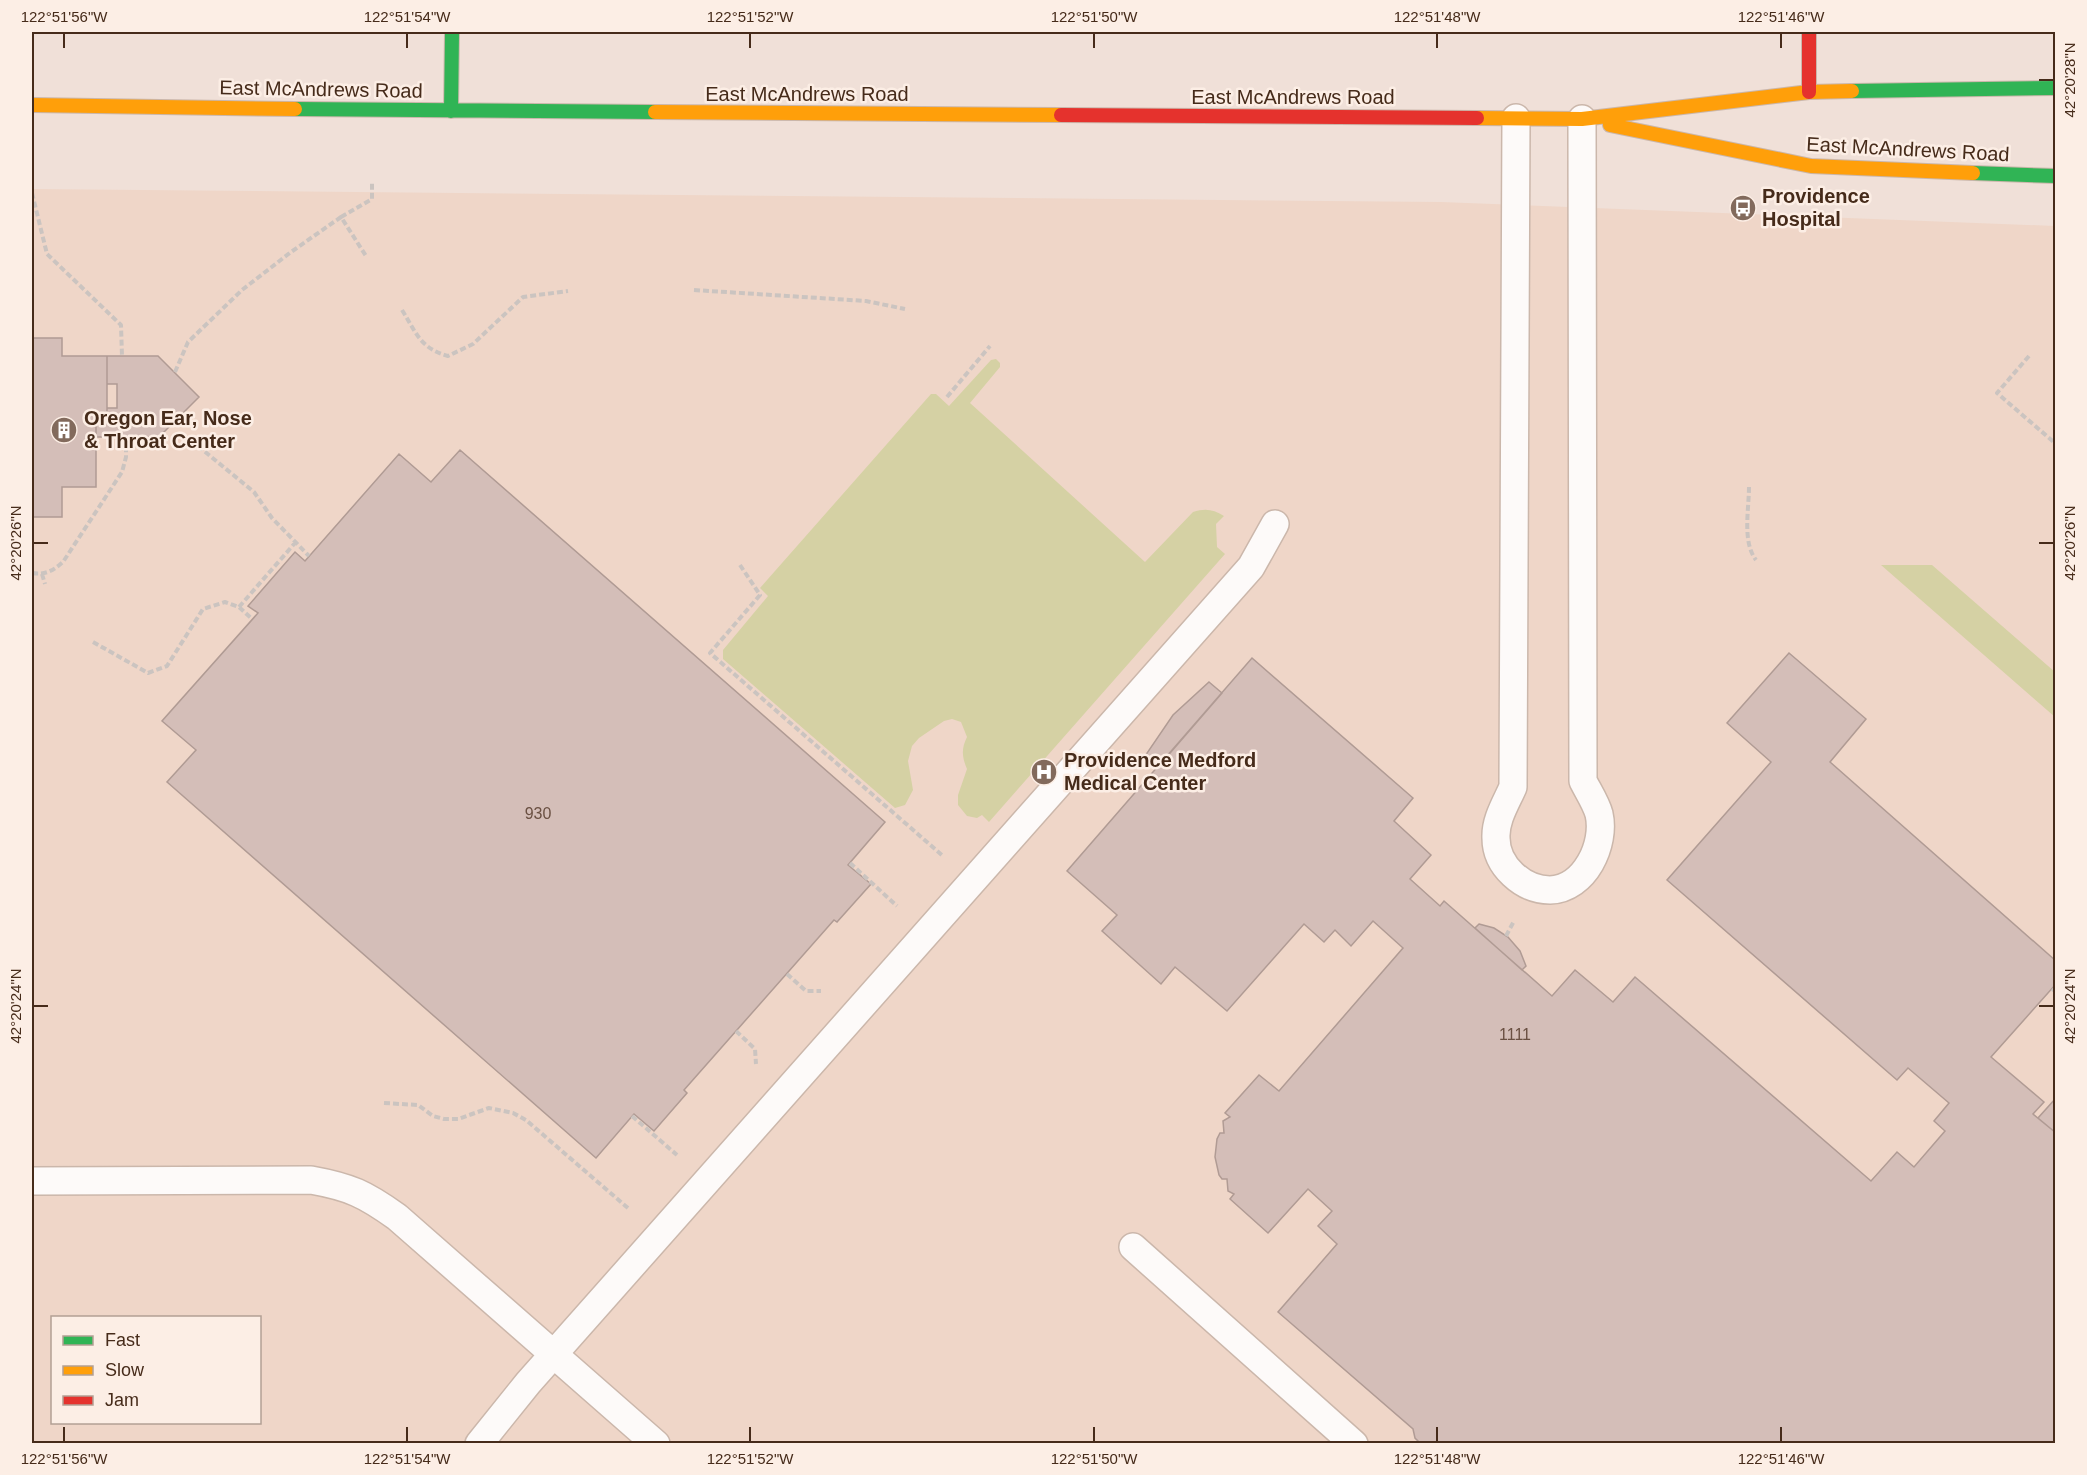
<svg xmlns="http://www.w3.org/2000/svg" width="2087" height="1475" viewBox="0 0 2087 1475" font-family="Helvetica,sans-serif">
	<rect width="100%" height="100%" fill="#f0e0d8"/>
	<!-- built -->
	<path fill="#efd6c8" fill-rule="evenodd" d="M32,189l1409,13 614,24v1217l-2023,1zM52,1318h208v104h-208z"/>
	<!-- green -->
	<path fill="#d5d1a4" d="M996,359l4,4v4l-30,36 175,159 48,-50c12,-4 20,-3 31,4l-8,8 1,23 8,7 -236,268 -7,-7 -5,3 -10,-2 -9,-11v-10l9,-26c-5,-12 -6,-20 0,-32l-6,-15 -9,-3 -8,2 -25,17 -7,8 -4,15 5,29 -8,15 -10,3 -172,-149v-9l45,-54 -8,-8 171,-194h5l13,12 42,-46z
		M1881,565h51l123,107v45z"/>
	<!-- building -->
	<path fill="#d4beb8" stroke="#b09b94" stroke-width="1.5" d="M32,338h30v18h45v58h-11v73h-34v30h-30z
		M107,356h51l41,41 -40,40h-63v-23h11v-6h10v-24h-10z
		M460,450l425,372 -37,43 23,19 -34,38 -3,-2 -150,170 3,3 -33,38 -20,-17 -38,44 -429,-376 29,-32 -34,-29 96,-108 -10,-7 47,-54 10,9 94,-107 32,28z
		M1789,653l77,66 -36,43 226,199v23l-65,73 53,45 -11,12 23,19v311h-635l-6,-6 -2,-9 -135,-117 59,-68 -19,-18 14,-15 -24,-22 -40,44 -38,-34 4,-5 -6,-3 -1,-12h-5l-3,-4 -4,-18 2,-18 3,-6h4l-1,-12 7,-4 -5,-4 34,-38 20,16 124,-143 -30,-27 -22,25 -16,-16 -11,12 -20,-18 -77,87 -52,-44 -14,17 -59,-53 15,-16 -50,-44 185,-213 161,140 -19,23 37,34 -21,24 30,27 4,-5 108,95 23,-26 38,32 22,-25 236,204 26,-29 17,15 31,-36 -11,-10 15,-18 -41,-35 -11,12 -230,-200 104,-118 -44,-39z
		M1209,682l13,11 -64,74 -13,-11 28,-41z
		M1479,924l15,4 14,9 12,14 6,15 -4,4 -47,-42z
		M2056,1098v35l-18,-15z"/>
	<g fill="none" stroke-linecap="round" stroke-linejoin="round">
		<defs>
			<path id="lane" d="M1516,118l-3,669c-7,16 -18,33 -17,51 0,28 27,52 54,52 35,-1 56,-46 49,-76 -3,-11 -11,-23 -16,-33l-1,-662
				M32,1181l279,-1c39,7 54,14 86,37l259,227
				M1133,1247l221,197
				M479,1444l49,-61 723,-816 24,-43"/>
			<path id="fast" d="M1852,91l204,-3
				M295,109l360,3
				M451,111l1,-79
				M1973,173l83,3"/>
			<path id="slow" d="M32,105l263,4
				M655,112l406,3
				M1477,118l105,1 227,-27 43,-1
				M1610,125l201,41 162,7"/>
			<path id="jam" d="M1809,32v60
				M1061,115l416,3"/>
		</defs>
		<!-- lane casing -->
		<use href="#lane" stroke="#cbb7ab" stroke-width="30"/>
		<!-- fast casing -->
		<use href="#fast" stroke="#cbb7ab" stroke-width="16"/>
		<!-- slow casing -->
		<use href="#slow" stroke="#cbb7ab" stroke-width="16"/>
		<!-- jam casing -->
		<use href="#jam" stroke="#cbb7ab" stroke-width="16"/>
		<!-- path -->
		<path stroke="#cbc4c0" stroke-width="4" stroke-dasharray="6 3" stroke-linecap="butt" d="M32,193l15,61 74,71 1,31
			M341,217l31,-18v-16
			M694,290l172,11 39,8
			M402,310c15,24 18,38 46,46l25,-12 50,-47 45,-6
			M2029,356l-32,37 59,51
			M175,372l13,-30 54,-52 49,-38 50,-35 25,39
			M947,397l43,-51
			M198,446l56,46 18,26 37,38
			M1749,487c0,22 -7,55 7,73
			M740,565l20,30 -50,58 233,203
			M32,573c13,2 21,-2 31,-11l59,-90 4,-15v-20
			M42,574l3,10
			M239,607l56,-64
			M93,642l55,31 19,-7 36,-57 22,-7 14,5 13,12
			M850,863l47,43
			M1506,936l8,-15
			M787,974l19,17h15
			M2052,989l4,3
			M736,1031l19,18 1,15
			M384,1103l34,2 15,11 11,3h14l31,-11 24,5 13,7 103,89
			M632,1116l45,39
			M2055,1132l1,-1"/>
		<!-- lane -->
		<use href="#lane" stroke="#fdfaf9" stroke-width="27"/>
		<!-- fast -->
		<use href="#fast" stroke="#30b455" stroke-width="14"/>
		<!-- slow -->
		<use href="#slow" stroke="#ff9f0a" stroke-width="14"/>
		<!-- jam -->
		<use href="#jam" stroke="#e5322d" stroke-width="14"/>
	</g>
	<!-- ticks -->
	<path fill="none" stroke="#462b1a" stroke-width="2" d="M64,33v15M407,33v15M750,33v15M1094,33v15M1437,33v15M1781,33v15M2039,80h15M33,543h15M2039,543h15M33,1006h15M2039,1006h15M64,1427v15M407,1427v15M750,1427v15M1094,1427v15M1437,1427v15M1781,1427v15"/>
	<!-- icons -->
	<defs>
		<symbol id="bus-disc" viewBox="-11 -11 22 22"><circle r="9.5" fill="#826a5c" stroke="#fceee5"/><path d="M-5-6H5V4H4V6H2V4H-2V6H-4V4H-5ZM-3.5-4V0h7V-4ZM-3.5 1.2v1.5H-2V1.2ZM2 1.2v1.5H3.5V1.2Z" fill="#fff"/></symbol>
		<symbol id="building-disc" viewBox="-11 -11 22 22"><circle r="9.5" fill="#826a5c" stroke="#fceee5"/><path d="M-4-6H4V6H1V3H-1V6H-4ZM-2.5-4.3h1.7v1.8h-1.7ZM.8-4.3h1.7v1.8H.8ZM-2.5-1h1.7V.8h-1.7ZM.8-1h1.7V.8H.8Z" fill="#fff"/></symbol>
		<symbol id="hospital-disc" viewBox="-11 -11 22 22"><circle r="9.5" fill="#826a5c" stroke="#fceee5"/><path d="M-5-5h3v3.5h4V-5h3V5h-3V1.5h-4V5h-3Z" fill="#fff"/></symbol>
	</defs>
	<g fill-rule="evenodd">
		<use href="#bus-disc" x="1728" y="193" width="30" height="30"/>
		<use href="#building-disc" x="49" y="415" width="30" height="30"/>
		<use href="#hospital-disc" x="1029" y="757" width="30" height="30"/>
	</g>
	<g text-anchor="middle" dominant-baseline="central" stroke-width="5" stroke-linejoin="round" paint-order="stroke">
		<!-- number labels -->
		<g font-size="16" fill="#6a5042">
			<text x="538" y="813">930</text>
			<text x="1515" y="1034">1111</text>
		</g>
		<!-- street labels -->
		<g font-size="20" fill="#462b1a" stroke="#fceee5">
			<text transform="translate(321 89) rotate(1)">East McAndrews Road</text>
			<text x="807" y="94">East McAndrews Road</text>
			<text x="1293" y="97">East McAndrews Road</text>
			<text transform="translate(1908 149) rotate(3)">East McAndrews Road</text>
		</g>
		<!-- poi labels -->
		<g font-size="20" font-weight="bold" fill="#462b1a" stroke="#fceee5" text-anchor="start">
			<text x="1762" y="196">Providence<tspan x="1762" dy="23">Hospital</tspan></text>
			<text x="84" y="418">Oregon Ear, Nose<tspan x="84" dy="23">&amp; Throat Center</tspan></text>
			<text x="1064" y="760">Providence Medford<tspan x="1064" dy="23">Medical Center</tspan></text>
		</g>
	</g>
	<!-- border -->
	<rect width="2087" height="1475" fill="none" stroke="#fceee5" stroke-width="66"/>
	<!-- legend -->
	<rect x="51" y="1316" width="210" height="108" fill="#fceee5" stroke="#b3a094" stroke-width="1.5"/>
	<rect x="63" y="1336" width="30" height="9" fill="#30b455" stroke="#b3a094" stroke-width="1.5"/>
	<text x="105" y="1346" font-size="18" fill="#462b1a">Fast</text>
	<rect x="63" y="1366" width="30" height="9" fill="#ff9f0a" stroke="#b3a094" stroke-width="1.5"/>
	<text x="105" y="1376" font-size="18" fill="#462b1a">Slow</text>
	<rect x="63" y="1396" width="30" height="9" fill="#e5322d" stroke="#b3a094" stroke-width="1.5"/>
	<text x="105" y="1406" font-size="18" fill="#462b1a">Jam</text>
	<rect x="33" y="33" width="2021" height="1409" fill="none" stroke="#462b1a" stroke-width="2"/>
	<g font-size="15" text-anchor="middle" fill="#462b1a">
		<text x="64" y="22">122°51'56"W</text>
		<text x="407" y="22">122°51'54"W</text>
		<text x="750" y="22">122°51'52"W</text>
		<text x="1094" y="22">122°51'50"W</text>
		<text x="1437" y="22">122°51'48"W</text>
		<text x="1781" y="22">122°51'46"W</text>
		<text transform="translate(2070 80) rotate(-90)" y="5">42°20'28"N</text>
		<text transform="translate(16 543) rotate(-90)" y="5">42°20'26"N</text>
		<text transform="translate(2070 543) rotate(-90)" y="5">42°20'26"N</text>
		<text transform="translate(16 1006) rotate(-90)" y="5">42°20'24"N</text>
		<text transform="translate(2070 1006) rotate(-90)" y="5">42°20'24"N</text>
		<text x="64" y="1464">122°51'56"W</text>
		<text x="407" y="1464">122°51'54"W</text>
		<text x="750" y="1464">122°51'52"W</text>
		<text x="1094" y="1464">122°51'50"W</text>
		<text x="1437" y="1464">122°51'48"W</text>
		<text x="1781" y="1464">122°51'46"W</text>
	</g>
</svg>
